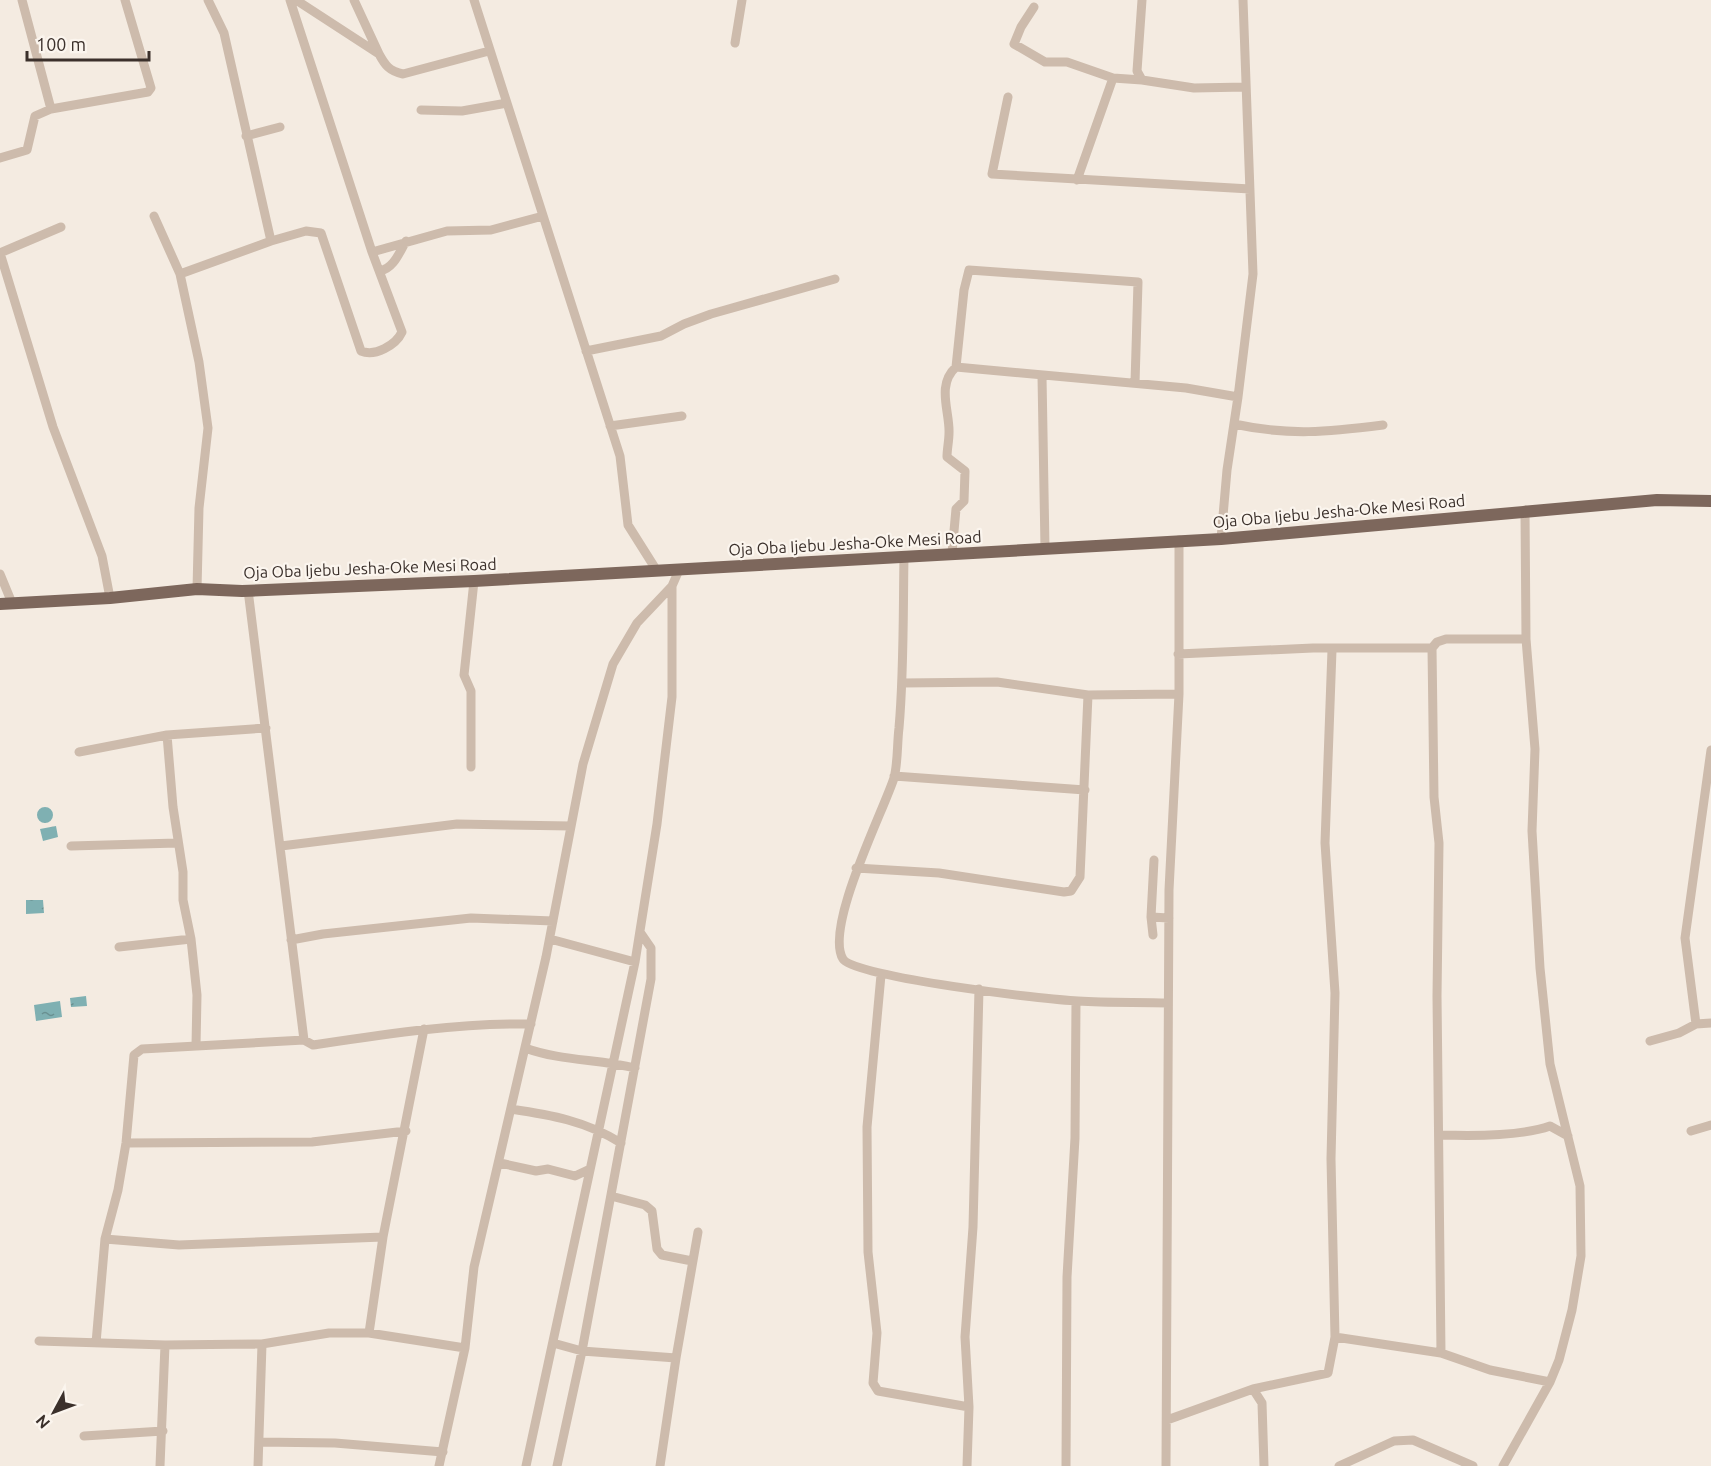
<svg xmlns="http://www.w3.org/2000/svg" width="1711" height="1466" viewBox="0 0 1711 1466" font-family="Ubuntu,sans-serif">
	<defs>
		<pattern id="water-ripples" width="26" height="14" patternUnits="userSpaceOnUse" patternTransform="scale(1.5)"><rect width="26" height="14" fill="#7fb0b2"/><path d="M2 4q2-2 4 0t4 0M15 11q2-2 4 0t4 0" fill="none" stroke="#699091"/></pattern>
	</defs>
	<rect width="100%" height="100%" fill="#f4ebe1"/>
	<!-- water -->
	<path fill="url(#water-ripples)" d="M37 815a8 8 0 1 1 16 0a8 8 0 1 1-16 0Z
		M56,826l2,11 -15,4 -3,-12z
		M43,900l1,13 -18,1v-14z
		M86,996l1,10 -16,1 -1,-9z
		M60,1001l2,16 -26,4 -2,-16z"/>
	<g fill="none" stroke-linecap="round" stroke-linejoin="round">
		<!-- minor -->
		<path stroke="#cdbbac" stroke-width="9" d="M22,0l29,109
			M208,0l16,33 47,208
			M296,0l83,54c6,11 10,17 24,20l86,-23
			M354,0l25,54
			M474,0l146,456 8,69 29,46
			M1142,0l-5,71 5,9 52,8 52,-1
			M1034,7l-13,20 -7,17 31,18h22l46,16 29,2
			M735,43l7,-43
			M1008,97l-16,77 258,15
			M421,110l41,1 45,-8
			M246,136l34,-9
			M0,158l27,-8 8,-34 16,-7 97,-17 3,-4 -26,-88
			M1077,180l36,-102
			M154,216l26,58 19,88 9,66 -9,80 -2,81
			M372,252l75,-21 44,-1 52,-14
			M0,253l53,174 49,129 8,42
			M0,253l61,-26
			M380,271c14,-3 19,-18 26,-30
			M180,274l91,-33 35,-10 15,2 40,118c14,6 35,-6 41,-19l-30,-80 -82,-252
			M586,351l75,-15 23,-12 27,-10 124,-35
			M956,367l8,-77 5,-20 169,12 -3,101
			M1042,376l3,172
			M1238,397l15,-123 -10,-274
			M1234,424c55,12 94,8 149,1
			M610,426l72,-10
			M952,553l4,-44 8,-8 1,-30 -18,-14c0,-8 2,-16 2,-24 1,-21 -13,-48 7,-66l230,21 52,9 -11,73 -6,69
			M904,556c-1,57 0,115 -5,172 -2,16 -1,35 -5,50 -11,34 -70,150 -51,181 11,18 204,41 235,42 30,2 60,1 90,2
			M0,574l12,29
			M248,590l56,450
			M1332,650l-7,193 10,150 -4,166 4,178 106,16 -4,-357 2,-153 -5,-46 -2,-149
			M1178,654l135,-6h119l5,-6 9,-3h80
			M903,683l94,-1 91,13 91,-1
			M79,752l88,-17
			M471,767v-76l-7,-16 10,-94
			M894,776l191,14
			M71,846l106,-3
			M281,846l176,-22 114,2
			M856,868l83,5 125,19 7,-1 9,-14 8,-182
			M1151,917l3,-57
			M1153,935l-2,-18 18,1
			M550,939l85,23
			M291,940l32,-6 148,-16 82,3
			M119,947l72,-8
			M881,975l-14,152 1,125 9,81 -4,50 5,8 91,16 -2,59
			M1696,1024l15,-1
			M1650,1041l29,-8 17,-9 -11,-86 26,-188
			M196,1046l1,-51 -6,-56 -8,-39v-28l-10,-65 -6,-72 99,-7
			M525,1048c36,13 73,11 110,20
			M511,1109c40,6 75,12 110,34
			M1691,1131l20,-6
			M1441,1135c30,1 81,1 109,-9l18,10
			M126,1143l186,-1 94,-11
			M500,1163l36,8 12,-2 27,7 15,-7
			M611,1196l34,9 7,6 5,38 5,6 30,6
			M105,1239l74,6 204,-8
			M369,1333l14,-96 41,-208
			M39,1341l126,4 97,-1 67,-11h40l96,15
			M96,1343l9,-104 13,-49 8,-47 8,-88 8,-6 162,-9 9,5c73,-11 144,-22 218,-21
			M553,1343l29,8 69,-372v-31l-11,-16
			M1441,1353l49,17 60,12
			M676,1358l22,-126
			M1253,1389l75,-16 7,-36
			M969,1407l-4,-70 8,-110 6,-238
			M1167,1420l86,-31 9,14 2,63
			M84,1436l79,-5
			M259,1442l76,1 108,9
			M160,1466l5,-121
			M258,1466l4,-122
			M439,1466l26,-118 9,-81 72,-310 37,-193 30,-100 24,-41 35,-37 7,-16
			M526,1466l109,-504 22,-138 15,-127v-111
			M557,1466l25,-115 94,7 -16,108
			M1066,1466l1,-189 8,-139 1,-137
			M1166,1466l3,-576 10,-196v-154
			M1339,1466l55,-25 19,-1 60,26
			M1503,1466l47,-84 9,-22 13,-50 9,-54 -1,-70 -30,-122 -10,-96 -8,-137 3,-82 -9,-110 -1,-129"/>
		<!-- major -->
		<path stroke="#7d675c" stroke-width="12" d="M0,604l110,-6 87,-9 45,2 232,-10 747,-42 436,-39 54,1"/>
	</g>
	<g text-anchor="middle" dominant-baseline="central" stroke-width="4.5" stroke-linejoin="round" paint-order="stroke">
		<!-- street labels -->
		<g font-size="16" fill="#3b302b" stroke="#fbf5ee">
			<text transform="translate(1339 511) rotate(-5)">Oja Oba Ijebu Jesha-Oke Mesi Road</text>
			<text transform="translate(855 543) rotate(-3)">Oja Oba Ijebu Jesha-Oke Mesi Road</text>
			<text transform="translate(370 568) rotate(-2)">Oja Oba Ijebu Jesha-Oke Mesi Road</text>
		</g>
	</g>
	<!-- north arrow -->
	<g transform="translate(54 1412) rotate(229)" stroke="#fbf5ee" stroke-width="4.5" paint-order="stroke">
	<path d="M0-4.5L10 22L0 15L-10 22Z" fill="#3b302b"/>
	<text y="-9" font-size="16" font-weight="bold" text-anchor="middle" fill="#3b302b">N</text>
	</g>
	<!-- scale -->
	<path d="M27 51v9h122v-9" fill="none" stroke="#3b302b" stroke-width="3"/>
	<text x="36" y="51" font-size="18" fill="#3b302b" stroke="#fbf5ee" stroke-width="4.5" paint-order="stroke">100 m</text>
</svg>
